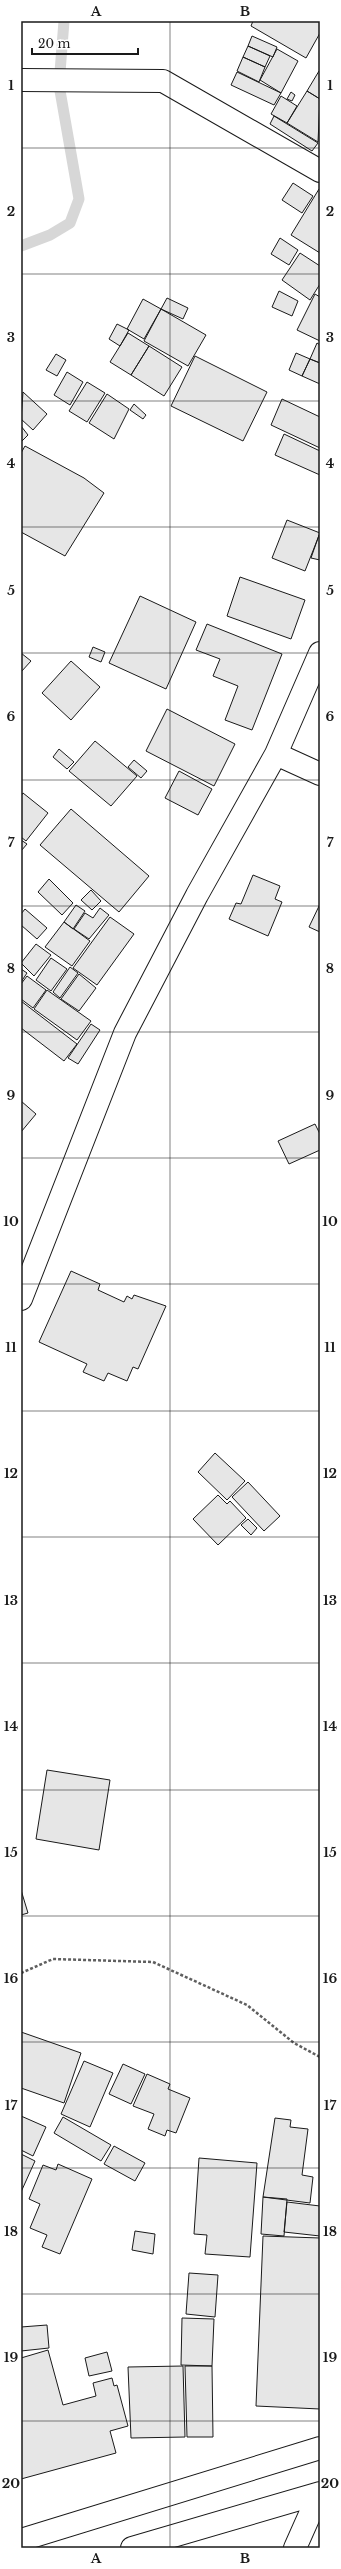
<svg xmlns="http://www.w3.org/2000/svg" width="341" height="2569" viewBox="0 0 341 2569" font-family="'Libre Baskerville',serif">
	<rect width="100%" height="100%" fill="#fff"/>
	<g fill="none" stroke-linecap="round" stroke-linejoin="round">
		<!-- stream -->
		<path stroke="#d7d7d7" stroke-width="11" d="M21,246l29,-11 20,-12 9,-24 -20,-114 5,-64"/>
	</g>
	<!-- building -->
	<path fill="#e6e6e6" stroke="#1a1a1a" d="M253,21h67v12l-14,25 -55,-32z
		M252,36l25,11 -4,10 -25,-11z
		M248,46l22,10 -5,11 -22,-10z
		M277,49l21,12 -17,32 -21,-13z
		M243,57l22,10 -6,15 -22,-11z
		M319,71l1,1v27l-13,-8z
		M237,72l44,21 -7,12 -43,-20z
		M307,91l13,8 -2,43 -31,-19z
		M291,92l4,3 -3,6 -5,-2z
		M281,96l16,10 -10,17 -16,-9z
		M274,116l44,27 -6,8 -42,-27z
		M293,183l20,13 -11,17 -20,-13z
		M319,189l1,1v63l-29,-18z
		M280,238l18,12 -9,15 -18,-11z
		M300,253l20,13v18l-10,16 -28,-20z
		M279,291l19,10 -6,15 -20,-9z
		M315,294l5,3v44l-23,-11z
		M167,298l21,10 -5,11 -22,-10z
		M143,299l18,10 -17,30 -17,-10z
		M161,309l45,26 -18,31 -44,-25z
		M117,324l12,6 -9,16 -11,-7z
		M128,333l21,13 -18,29 -21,-13z
		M317,343l3,2v18l-10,-4z
		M149,346l33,21 -18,29 -33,-21z
		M296,353l14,6 -8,17 -13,-6z
		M56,354l10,6 -9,16 -11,-6z
		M195,356l72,36 -24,49 -72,-35z
		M310,359l10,4v21l-18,-8z
		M67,372l16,10 -13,23 -16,-10z
		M87,382l18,11 -18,29 -18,-11z
		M23,392l24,22 -14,16 -12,-11z
		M107,394l22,15 -15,30 -25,-16z
		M282,399l38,18v31l-49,-23z
		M134,404l12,11 -3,4 -13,-9z
		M21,426l7,9 -7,7z
		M284,434l36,17v24l-45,-20z
		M25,446l59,32 20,15 -39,63 -44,-24v-79z
		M287,520l33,13 -15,38 -33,-13z
		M319,535l1,1v24l-9,-2z
		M240,577l65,23 -14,39 -64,-23z
		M140,596l56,26 -30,67 -57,-26z
		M207,624l75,30 -30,76 -27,-10 13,-34 -25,-10 7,-17 -24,-9z
		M93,647l12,5 -4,10 -12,-5z
		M21,653l10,8 -10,11z
		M71,661l29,26 -29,33 -29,-27z
		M167,709l68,35 -21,42 -68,-35z
		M95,741l42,35 -26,30 -42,-35z
		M59,749l15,13 -7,7 -14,-12z
		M134,760l13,11 -6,7 -13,-11z
		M179,771l33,18 -14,26 -33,-17z
		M23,793l25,20 -22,28 -5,-4v-41z
		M71,809l78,67 -30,36 -79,-67z
		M21,840l6,4 -6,7z
		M253,875l27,11 -5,13 7,3 -14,34 -39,-17 7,-16 5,1z
		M49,879l24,24 -11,12 -24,-23z
		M91,890l10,11 -9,9 -11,-10z
		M320,904v28l-11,-5z
		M76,905l9,6 -12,18 -9,-7z
		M100,908l9,7 -20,24 -15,-10 11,-16 8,5z
		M25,909l22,19 -10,11 -16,-14v-11z
		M110,917l24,17 -37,51 -24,-17z
		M64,922l26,19 -18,25 -27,-19z
		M36,944l15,11 -17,21 -13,-13z
		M51,958l16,11 -16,22 -15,-11z
		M70,967l8,6 -18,25 -7,-6z
		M21,969l6,4 -6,9z
		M79,974l17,14 -17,23 -18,-12z
		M27,976l19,14 -13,18 -12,-9v-15z
		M47,990l44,31 -14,19 -43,-31z
		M21,1001l56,43 -13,17 -43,-33z
		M91,1024l9,6 -22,34 -10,-6z
		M21,1101l15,13 -15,18z
		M315,1124l5,10v16l-31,14 -11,-23z
		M71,1271l29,13 -2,6 26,12 3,-6 5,3 2,-4 32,11 -28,63 -5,-2 -6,14 -19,-8 -4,8 -21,-9 4,-8 -48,-22z
		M215,1453l30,28 -18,19 -29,-28z
		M248,1482l32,34 -16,15 -32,-34z
		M218,1495l9,9 3,-3 16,17 -28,27 -25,-26z
		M248,1519l9,9 -6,7 -10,-10z
		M47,1770l63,10 -11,70 -63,-11z
		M21,1890l7,23 -7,2z
		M21,2032l60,21 -17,50 -43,-15z
		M84,2061l29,12 -23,54 -29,-13z
		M123,2064l22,10 -14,30 -22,-10z
		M147,2074l23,10 -2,5 22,9 -14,35 -9,-3 -2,6 -17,-7 6,-15 -21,-8z
		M21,2116l25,11 -13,29 -12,-6z
		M63,2117l48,28 -10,16 -47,-28z
		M275,2118l16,2 -1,7 18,2 -6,46 11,2 -3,26 -47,-6z
		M114,2146l31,17 -10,18 -31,-17z
		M21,2154l14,7 -14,31z
		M199,2158l58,5 -7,94 -45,-3 2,-19 -13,-1z
		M58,2164l34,15 -32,75 -18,-7 5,-12 -17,-7 10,-24 -11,-5 14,-34 13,5z
		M263,2197l24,2 -3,37 -23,-2z
		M287,2202l33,4v30l-36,-4z
		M135,2231l20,3 -2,20 -21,-4z
		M263,2236l57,2v171l-64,-3z
		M189,2273l29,2 -3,42 -29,-3z
		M182,2318l32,1 -2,47 -31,-1z
		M47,2325l2,23 -28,3v-24z
		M48,2350l15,55 33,-9 -3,-13 19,-5 2,8 3,-1 11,41 -18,5 6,22 -95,26v-121z
		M107,2352l5,19 -23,5 -4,-18z
		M183,2366l2,71 -54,1 -3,-71z
		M185,2366h27l1,71h-26z"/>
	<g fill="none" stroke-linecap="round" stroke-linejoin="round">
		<defs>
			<path id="minor" d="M21,80l142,1 157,90
				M276,754l44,20
				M21,1299l104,-266 72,-138 79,-141 44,-101
				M21,2540l299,-92
				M132,2548l188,-55
				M295,2548l24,-54"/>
		</defs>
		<!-- minor casing -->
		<use href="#minor" stroke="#1a1a1a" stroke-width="24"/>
		<!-- path -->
		<path stroke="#5f5f5f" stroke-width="2.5" stroke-dasharray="3 2" stroke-linecap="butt" d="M21,1973l32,-14 100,3 94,43 47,38 26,14"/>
		<!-- minor -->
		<use href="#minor" stroke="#fff" stroke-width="22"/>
	</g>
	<!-- grid -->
	<path fill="none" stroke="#1a1a1a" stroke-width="1" stroke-opacity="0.55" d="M170,21v2527M21,148h299M21,274h299M21,401h299M21,527h299M21,653h299M21,780h299M21,906h299M21,1032h299M21,1158h299M21,1284h299M21,1411h299M21,1537h299M21,1663h299M21,1790h299M21,1916h299M21,2042h299M21,2168h299M21,2294h299M21,2421h299"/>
	<!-- border -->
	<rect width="341" height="2569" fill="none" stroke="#ffffff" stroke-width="44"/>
	<!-- scale -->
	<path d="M32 48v6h106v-6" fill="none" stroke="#1a1a1a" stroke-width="2"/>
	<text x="38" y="48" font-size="12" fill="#1a1a1a" stroke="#ffffff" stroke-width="3" paint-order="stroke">20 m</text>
	<rect x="22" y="22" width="297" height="2525" fill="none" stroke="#1a1a1a" stroke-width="1.5"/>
	<g font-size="13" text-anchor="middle" font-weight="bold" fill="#1a1a1a">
		<text x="96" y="16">A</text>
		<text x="245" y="16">B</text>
		<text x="11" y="90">1</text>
		<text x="330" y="90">1</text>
		<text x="11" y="216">2</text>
		<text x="330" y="216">2</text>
		<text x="11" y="342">3</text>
		<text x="330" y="342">3</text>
		<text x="11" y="468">4</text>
		<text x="330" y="468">4</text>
		<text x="11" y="595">5</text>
		<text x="330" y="595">5</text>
		<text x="11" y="721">6</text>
		<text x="330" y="721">6</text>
		<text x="11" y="847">7</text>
		<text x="330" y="847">7</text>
		<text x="11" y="973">8</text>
		<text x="330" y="973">8</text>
		<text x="11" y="1100">9</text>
		<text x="330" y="1100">9</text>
		<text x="11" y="1226">10</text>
		<text x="330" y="1226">10</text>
		<text x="11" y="1352">11</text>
		<text x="330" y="1352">11</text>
		<text x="11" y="1478">12</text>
		<text x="330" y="1478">12</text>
		<text x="11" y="1605">13</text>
		<text x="330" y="1605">13</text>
		<text x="11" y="1731">14</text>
		<text x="330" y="1731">14</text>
		<text x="11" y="1857">15</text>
		<text x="330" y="1857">15</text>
		<text x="11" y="1983">16</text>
		<text x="330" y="1983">16</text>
		<text x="11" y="2110">17</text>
		<text x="330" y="2110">17</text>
		<text x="11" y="2236">18</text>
		<text x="330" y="2236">18</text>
		<text x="11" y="2362">19</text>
		<text x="330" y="2362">19</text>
		<text x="11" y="2488">20</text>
		<text x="330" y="2488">20</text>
		<text x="96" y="2563">A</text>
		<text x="245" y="2563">B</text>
	</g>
</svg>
